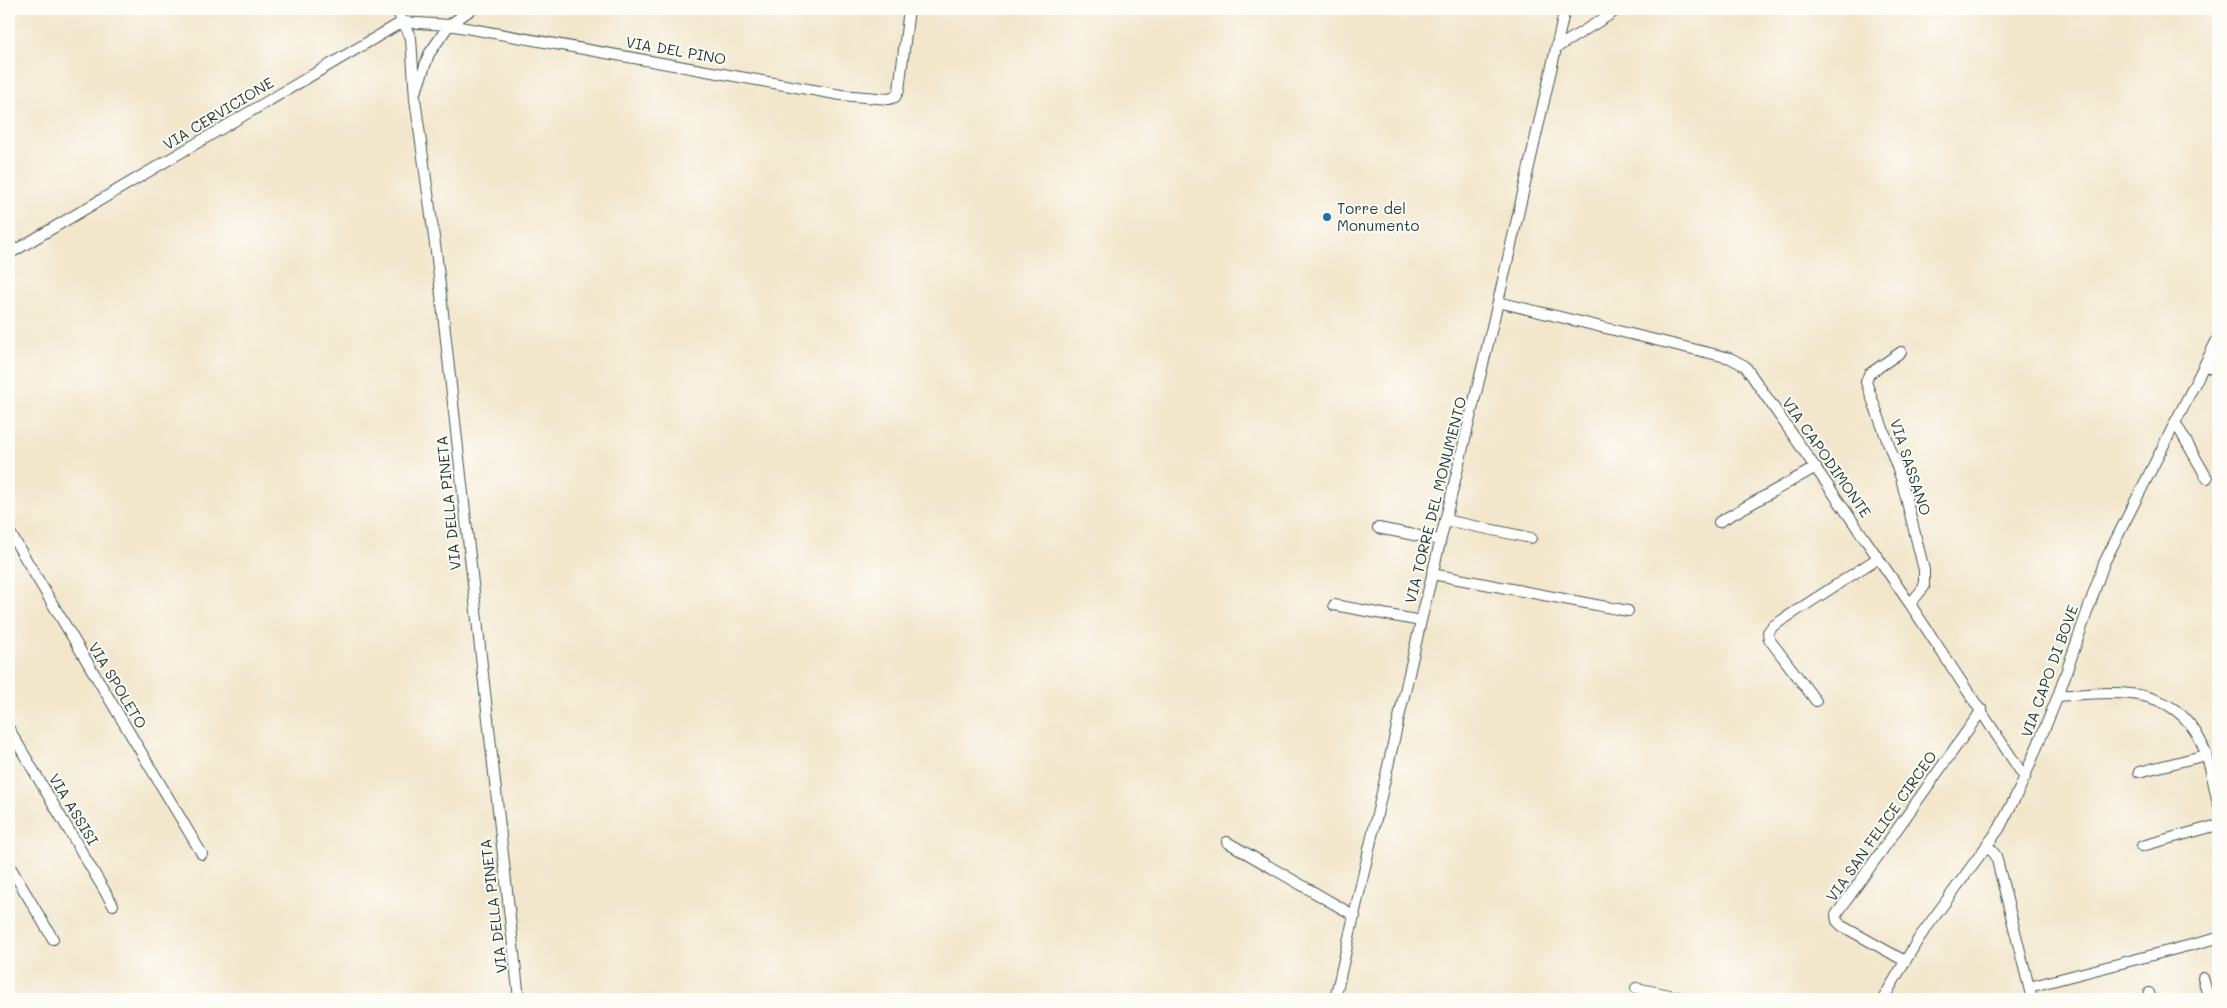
<svg xmlns="http://www.w3.org/2000/svg" width="2227" height="1008" viewBox="0 0 2227 1008" font-family="Mali,sans-serif">
	<rect width="100%" height="100%" fill="#fdfcf7"/>
	<filter id="ink" filterUnits="userSpaceOnUse"><feTurbulence type="fractalNoise" baseFrequency=".02" numOctaves="2"/><feDisplacementMap in="SourceGraphic" scale="10" xChannelSelector="R" yChannelSelector="G"/><feConvolveMatrix kernelMatrix="1 2 1 2 8 2 1 2 1" color-interpolation-filters="sRGB"/></filter>
	<filter id="wash" filterUnits="userSpaceOnUse"><feTurbulence type="fractalNoise" baseFrequency=".0096" numOctaves="4" result="noise"/><feDisplacementMap in="SourceGraphic" scale="20" xChannelSelector="R" yChannelSelector="G"/><feGaussianBlur stdDeviation="1.12" result="paint"/><feColorMatrix in="noise" values="0 0 0 0 0 0 0 0 0 0 0 0 0 0 0 0 0 1.4 0 .05"/><feComposite in="paint" operator="in"/></filter>
	<g filter="url(#wash)">
		<rect width="100%" height="100%" fill="#f2e6cb"/>
	</g>
	<g filter="url(#ink)">
		<g fill="none" stroke-linecap="round" stroke-linejoin="round">
			<defs>
				<path id="minor" d="M396,9l15,29 4,61 22,160 82,740
					M1556,48l63,-39
					M417,89l12,-35 20,-29 392,70 48,4 6,-2 4,-7 10,-81
					M9,254l393,-232 47,3 23,-16
					M1498,302l232,56 15,8 165,238 115,174
					M1901,352l-32,22 -3,8 35,96 23,92v17l-14,17
					M2205,364l13,9
					M2175,422l32,56
					M1445,520l86,18
					M1719,522l97,-55
					M1378,528l62,12
					M9,531l193,323
					M1432,574l196,37
					M1334,605l87,16
					M2058,696c60,-4 120,-14 147,55 6,16 9,35 13,52
					M1816,701l-47,-62 -1,-7 5,-6 105,-68
					M9,729l104,176
					M2139,772l67,-17
					M1227,842l128,74
					M1987,844l9,12 36,143
					M2142,846l76,-21
					M9,865l44,74
					M1905,961l-63,-35 -5,-5 -1,-6 146,-205
					M2203,978l6,21
					M2029,987l189,-49
					M1636,988l52,11
					M2149,993l2,6
					M1335,999l86,-378 77,-319 67,-293
					M1883,999l36,-61 80,-109 21,-41 38,-92 46,-133 114,-225"/>
			</defs>
			<!-- minor casing -->
			<use href="#minor" stroke="#3f564b" stroke-width="12"/>
			<!-- minor -->
			<use href="#minor" stroke="#fff" stroke-width="10"/>
		</g>
	</g>
	<!-- markers -->
	<circle fill="#1f6fb2" stroke="#fdfcf7" stroke-width="2" cx="1327" cy="217" r="5"/>
	<g text-anchor="middle" dominant-baseline="central" stroke-width="4" stroke-linejoin="round" paint-order="stroke">
		<!-- street labels -->
		<g font-size="15" fill="#1f3d34" stroke="#fdfcf7">
			<text transform="translate(676 50) rotate(10)">VIA DEL PINO</text>
			<text transform="translate(218 113) rotate(-31)">VIA CERVICIONE</text>
			<text transform="translate(1827 457) rotate(55)">VIA CAPODIMONTE</text>
			<text transform="translate(1911 467) rotate(72)">VIA SASSANO</text>
			<text transform="translate(1435 500) rotate(-76)">VIA TORRE DEL MONUMENTO</text>
			<text transform="translate(448 503) rotate(-96)">VIA DELLA PINETA</text>
			<text transform="translate(2049 671) rotate(-70)">VIA CAPO DI BOVE</text>
			<text transform="translate(118 685) rotate(59)">VIA SPOLETO</text>
			<text transform="translate(74 809) rotate(59)">VIA ASSISI</text>
			<text transform="translate(1881 826) rotate(-55)">VIA SAN FELICE CIRCEO</text>
			<text transform="translate(493 906) rotate(-97)">VIA DELLA PINETA</text>
		</g>
		<!-- poi labels -->
		<g font-size="15" fill="#1f3d34" stroke="#fdfcf7" text-anchor="start">
			<text x="1337" y="208">Torre del<tspan x="1337" dy="17">Monumento</tspan></text>
		</g>
	</g>
	<!-- margin -->
	<rect width="2227" height="1008" fill="none" stroke="#fdfcf7" stroke-width="30"/>
</svg>
